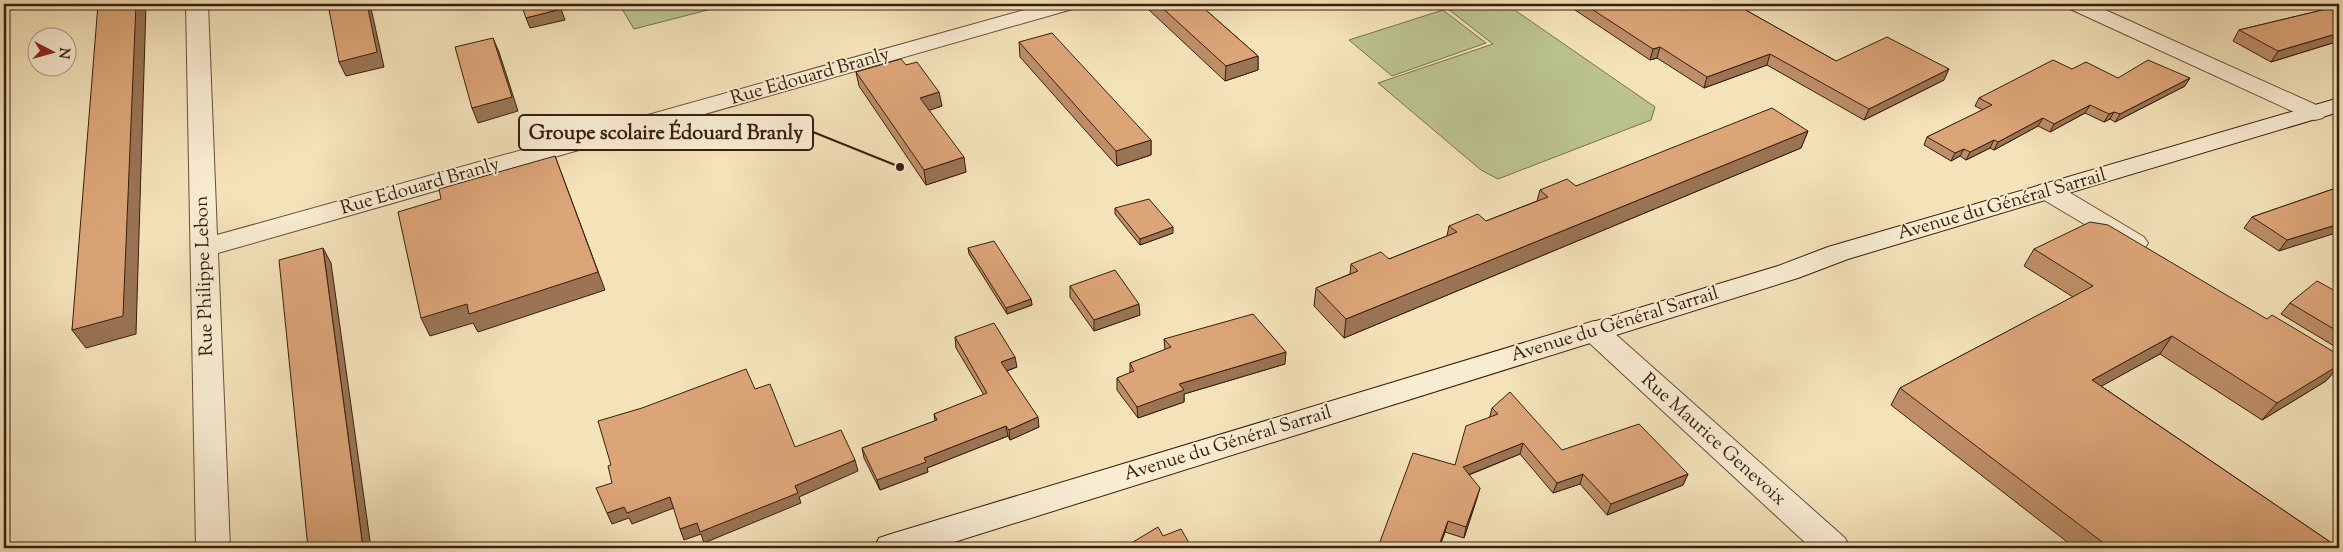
<svg xmlns="http://www.w3.org/2000/svg" width="2343" height="552" viewBox="0 0 2343 552" font-family="'Sorts Mill Goudy',serif">
	<rect width="100%" height="100%" fill="#f4e2b9"/>
	<filter id="stains"><feTurbulence type="fractalNoise" baseFrequency=".004" numOctaves="4"/><feColorMatrix values="0 0 0 0 .2 0 0 0 0 .09 0 0 0 0 .02 0 0 0 .5 -.17"/></filter>
	<radialGradient id="worn" r=".72"><stop offset=".6" stop-color="#630" stop-opacity="0"/><stop offset="1" stop-color="#630" stop-opacity=".3"/></radialGradient>
	<!-- green -->
	<path fill="#bbc38f" stroke="#7a704f" d="M619,4h112l-97,25z
		M1465,4h41l149,103 -4,13 -153,59 -17,-9 -103,-87 115,-39 -45,-35z
		M1443,10l43,33 -94,33 -43,-36z"/>
	<g fill="none" stroke-linecap="round" stroke-linejoin="round">
		<defs>
			<path id="minor" d="M186,4h22l9,231 829,-231h34l-4,4 -858,245 12,295h-34z
				M2065,4h27l231,104 4,5 -4,5 -8,2 -8,-2 -239,-110z
				M2048,183l9,2 87,52 4,6 -4,6 -9,3 -9,-3 -87,-52 -4,-6 4,-6z
				M1594,321l10,3 241,214 5,10h-39l-227,-210 -4,-7 4,-7z"/>
			<path id="secondary" d="M2339,98v14l-491,147 -50,19 -863,270h-61l5,-10 12,-4 887,-268 50,-19z"/>
		</defs>
		<!-- minor casing -->
		<use href="#minor" stroke="#674f3a" stroke-width="2"/>
		<!-- secondary casing -->
		<use href="#secondary" stroke="#381e0f" stroke-width="2"/>
		<!-- minor -->
		<use href="#minor" fill="#f8ecd2" fill-rule="evenodd"/>
		<!-- secondary -->
		<use href="#secondary" fill="#f8ecd2" fill-rule="evenodd"/>
	</g>
	<!-- wall -->
	<path fill="#bd8e67" stroke="#381e0f" d="M1149,4h50l59,52v14l-33,11 -76,-71z
		M1566,4h169l101,57 108,19 -80,40 -97,-55 -63,23 -47,-30 -7,2z
		M2339,6v35l-68,21 -38,-21 6,-11z
		M1019,42l132,98v15l-34,11 -97,-109z
		M906,65l36,41 -13,4 37,62 -40,13 -67,-99 -3,-14z
		M2072,69l46,9 67,8 -70,36 -5,-3 -6,3 -19,-9 -35,19 -12,-6 -44,24 -4,-2 -24,12 -6,-4 -9,5 -27,-16 3,-8 56,-27 -8,-4 4,-8z
		M1808,131l-7,17 -457,190 -30,-32 2,-18 34,-14 1,-10 38,-5 58,-23 2,-10 37,-5 51,-20 3,-11 36,-4z
		M2339,187l-60,64 -35,-23 8,-11z
		M1115,208l58,25 -33,12 -25,-31z
		M968,248l63,51 1,6 -25,9 -38,-60z
		M2034,249l305,113v4l-13,15 -64,39 -102,-66 -59,32 238,162h-264l-184,-143 9,-17 173,-91 -49,-31z
		M1070,286l70,29 -46,16 -24,-34z
		M2339,293v56l-58,-35 9,-11z
		M955,337l62,30 -10,4 32,56 -29,13 -2,-4 -81,32 1,4 -48,18 -16,-32 -2,-10 73,-27 -1,-7 50,-19 -28,-47z
		M1164,339l121,25 -101,30v8l-46,16 -21,-28v-12l13,-5v-10l35,-13z
		M1492,408l70,42 126,24 -5,11 -76,30 -27,-31 -27,9 -33,-39 -51,21 8,23 -13,40 -19,-6 -6,16h-61v-1l77,-82 35,-49z"/>
	<!-- shaded-wall -->
	<path fill="#9a7454" stroke="#381e0f" d="M136,4h10l-10,330 -50,14 -14,-18z
		M367,4h3l14,63 -38,9 -7,-14z
		M561,9l4,11 -35,8 -4,-10z
		M2339,33v8l-68,21 7,-11z
		M493,38l6,14 19,59 -40,12 -6,-15z
		M1660,47l-3,11 -7,2 3,-11z
		M1770,54l-3,11 -63,23 3,-11z
		M1258,56v14l-33,11 1,-15z
		M1949,69l-5,11 -80,40 5,-11z
		M2190,78l-5,8 -70,36 5,-8z
		M939,92l3,14 -20,7 -2,-15z
		M2090,105l-5,8 -35,19 4,-8z
		M2114,112l-4,7 -6,3 5,-8z
		M2043,118l-5,8 -44,24 4,-8z
		M1808,131l-7,17 -457,190 2,-19z
		M1151,140v15l-34,11 -1,-15z
		M1994,140l-4,8 -24,12 4,-8z
		M1964,149l-4,7 -9,5 4,-8z
		M555,156l50,134 -127,42 -5,-9 -43,13 -9,-18z
		M964,157l2,15 -40,13 -2,-15z
		M2339,224v8l-60,19 8,-11z
		M1173,227v6l-33,12v-6z
		M323,248l8,15 40,285h-8z
		M1031,299l1,6 -25,9 -1,-6z
		M1139,304l1,11 -46,16v-11z
		M2172,336l-12,18 -80,44 12,-18z
		M1286,352l-1,12 -101,30v8l-46,16 -1,-11 42,-23z
		M1015,357l2,10 -14,5 -2,-10z
		M2339,358v2l-8,9 8,-4v1l-13,15 -64,39 15,-17z
		M1038,417l1,10 -29,13 -1,-10z
		M1006,426l2,10 -81,32 1,4 -48,18 -3,-10 47,-22z
		M1523,443l-3,11 -60,24 3,-11z
		M855,460l3,11 -59,26 2,6 -97,40 -3,-9 -17,6 -4,-11 115,-43z
		M1583,474l-3,10 -27,9 4,-10z
		M1688,474l-5,11 -76,30 4,-11z
		M1480,488l-3,10 -13,40 2,-11z
		M670,497l4,11 -42,16 -3,-6 -17,6 -5,-11 17,-6z
		M1448,521l-3,11 -6,16h-1z"/>
	<!-- building -->
	<path fill="#dca578" stroke="#381e0f" d="M98,4h38l-13,312 -51,14z
		M328,4h39l10,48 -38,10z
		M521,4h38l2,5 -35,9z
		M1158,4h41l59,52 -32,10z
		M1584,4h151l101,57 51,-24 62,32 -80,40 -99,-55 -63,23 -47,-30 -7,2z
		M2339,6v27l-61,18 -39,-21z
		M1052,33l99,107 -35,11 -97,-109z
		M493,38l19,59 -40,11 -17,-61z
		M901,59l5,6 11,-3 22,30 -19,6 44,59 -40,13 -68,-98z
		M2053,60l19,9 14,-7 32,16 30,-18 42,18 -70,36 -6,-2 -5,2 -19,-9 -36,19 -11,-6 -45,24 -4,-2 -24,12 -6,-3 -9,4 -28,-16 65,-32 -13,-7z
		M1772,108l36,23 -462,188 -30,-31 42,-17 -7,-7 30,-12 8,7 68,-27 -8,-6 29,-12 8,7 62,-24 -8,-7 27,-11 9,7z
		M555,156l43,116 -129,42 -2,-10 -46,14 -23,-106 43,-13 -2,-10z
		M2339,187v37l-52,16 -35,-23z
		M1149,199l24,28 -33,12 -25,-31z
		M2090,222l18,3 159,94 5,-4 67,40v3l-3,2 3,2v3l-62,38 -105,-67 -80,44 247,168h-229l-210,-160 193,-102 -59,-37z
		M994,241l37,58 -25,9 -38,-60z
		M323,248l40,300h-55l-29,-288z
		M1115,270l24,34 -45,16 -24,-34z
		M2317,281l22,12v39l-49,-29z
		M1253,314l33,38 -107,32 5,6 -47,17 -20,-29 17,-7 -4,-8 41,-16 -7,-8z
		M994,323l21,34 -14,5 37,55 -29,13 -3,-4 -82,32 2,4 -49,18 -15,-32 75,-28 -3,-6 53,-21 -32,-56z
		M746,369l9,20 15,-5 25,63 46,-17 14,30 -60,26 3,7 -98,39 -3,-9 -17,6 -10,-32 -43,16 -3,-6 -17,6 -11,-25 16,-5 -4,-17 3,-1 -13,-44 44,-13z
		M1510,392l52,58 77,-26 49,50 -77,30 -28,-30 -26,9 -34,-40 -60,24 17,21 -14,39 -18,-6 -10,27h-55l-5,-1 35,-94 42,12 11,-39 32,-12 -6,-6z
		M1158,527l5,9 18,-7 11,19h-69z"/>
	<g text-anchor="middle" dominant-baseline="central" stroke-width="4" stroke-linejoin="round" paint-order="stroke">
		<!-- street labels -->
		<g font-size="19" fill="#381e0f" stroke="#f8ecd2">
			<text transform="translate(810 77) rotate(-16)">Rue Edouard Branly</text>
			<text transform="translate(420 187) rotate(-16)">Rue Edouard Branly</text>
			<text transform="translate(2002 205) rotate(-16)">Avenue du Général Sarrail</text>
			<text transform="translate(205 276) rotate(-92)">Rue Philippe Lebon</text>
			<text transform="translate(1615 325) rotate(-17)">Avenue du Général Sarrail</text>
			<text transform="translate(1713 440) rotate(42)">Rue Maurice Genevoix</text>
			<text transform="translate(1228 444) rotate(-17)">Avenue du Général Sarrail</text>
		</g>
	</g>
	<!-- callouts -->
	<path fill="none" stroke="#381e0f" stroke-width="2" d="M900 167L813 132"/>
	<circle fill="#381e0f" stroke="#f8ecd2" stroke-width="2" cx="900" cy="167" r="5"/>
	<rect fill="#f8ecd2" stroke="#381e0f" stroke-width="2" x="519" y="115" width="294" height="35" rx="5"/>
	<g font-size="20" text-anchor="middle" font-weight="bold" fill="#381e0f">
		<text x="666" y="139">Groupe scolaire Édouard Branly</text>
	</g>
	<!-- margin -->
	<rect width="2343" height="552" fill="none" stroke="#f4e2b9" stroke-width="20"/>
	<rect x="5" y="5" width="2333" height="542" fill="none" stroke="#381e0f" stroke-width="2.5"/>
	<rect x="10" y="10" width="2323" height="532" fill="none" stroke="#381e0f"/>
	<!-- north arrow -->
	<g transform="translate(52 52) rotate(96)"><circle r="24" fill="#f8ecd2" stroke="#ab9a84"/>
	<path d="M0-4L9 19L0 12L-9 19Z" fill="#8f2418"/>
	<text y="-8" font-size="14" font-weight="bold" text-anchor="middle" fill="#381e0f">N</text>
	</g>
	<rect width="100%" height="100%" filter="url(#stains)"/>
	<rect width="100%" height="100%" fill="url(#worn)"/>
</svg>
